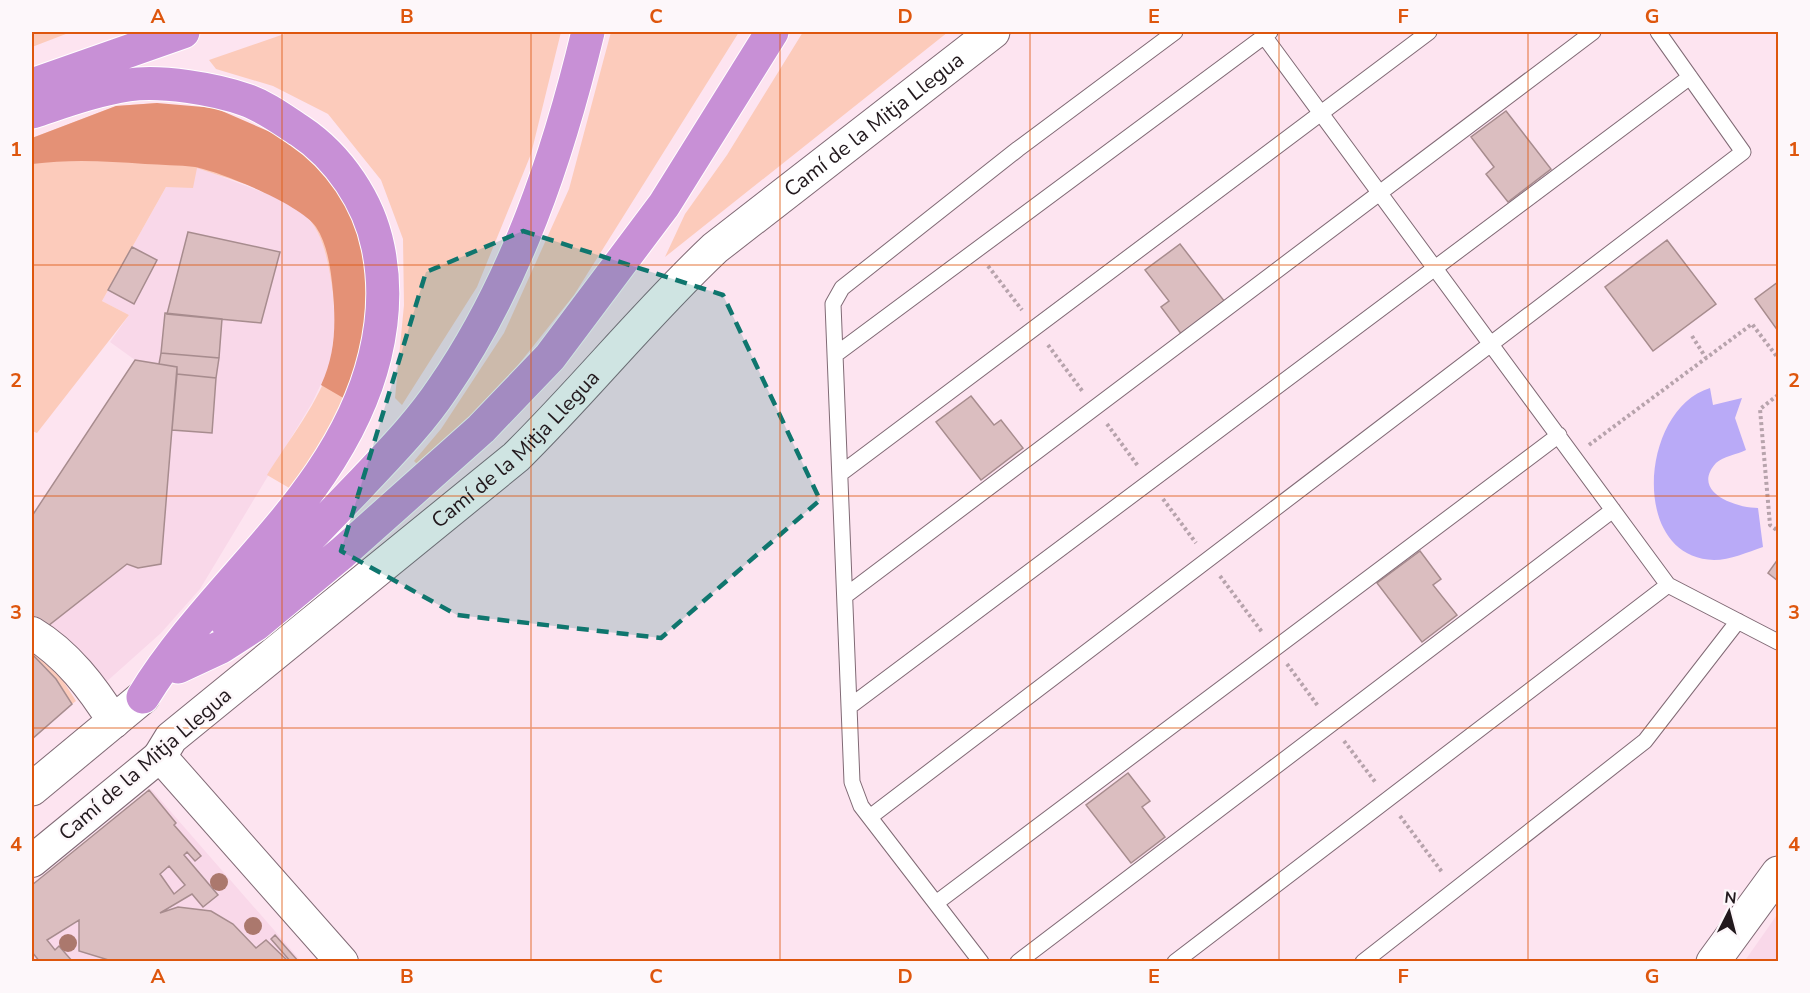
<svg xmlns="http://www.w3.org/2000/svg" width="1810" height="993" viewBox="0 0 1810 993" font-family="'Nunito Sans',sans-serif">
	<rect width="100%" height="100%" fill="#fde4f0"/>
	<!-- built -->
	<path fill="#f9d8e9" d="M196,167l74,28 31,16 15,16 10,25 6,29 3,44 -5,40 -18,38 -112,186 -39,44 -56,50 -73,-62v-105l103,-156 -25,-18 19,-27 -27,-14 64,-114z
		M151,789l150,172 -269,1v-77z
		M1778,913v48l-34,1 28,-40z"/>
	<!-- green -->
	<path fill="#fccbbb" d="M32,32h39l-39,15z
		M290,32h271l-30,122 -54,133 -75,118 -7,-7 9,-93 -1,-66 -22,-59 -53,-66 -55,-28 -57,-17 -7,-9z
		M611,32h128l-165,263 -67,84 -87,88 -6,-6 27,-32 63,-96 65,-144z
		M803,32h145l-283,225 20,-43 42,-59z
		M157,103l179,84 19,195 -26,48 -38,59 -24,-14c19,-31 55,-77 63,-111 8,-31 5,-65 -1,-95 -4,-21 -10,-43 -27,-57 -26,-21 -74,-33 -105,-44l-4,20 -27,-1 -64,114 27,14 -92,118 -5,-2v-293l84,-32z
		M32,648l28,28 16,25 -4,3 -16,-25 -24,-25z"/>
	<!-- forest -->
	<path fill="#e49176" d="M157,103l58,5 76,33 45,46 24,42 8,49 -2,64 -21,57 -24,-14c14,-30 15,-59 12,-93 -2,-21 -5,-47 -17,-65 -14,-22 -95,-55 -121,-60 -16,-2 -34,-2 -50,-3 -39,-3 -75,-5 -113,0v-26l84,-32z"/>
	<!-- water -->
	<path fill="#b9aaf7" d="M1710,388l3,17 29,-7 -7,20 11,32c-8,4 -24,7 -30,13 -26,29 20,45 42,45l5,39c-15,5 -33,13 -49,13 -85,-2 -74,-151 -4,-172z"/>
	<!-- building -->
	<path fill="#dbbec0" stroke="#a78c8e" stroke-width="1.5" fill-rule="evenodd" d="M1506,111l45,58 -43,33 -22,-28 8,-7 -23,-30z
		M188,232l92,20 -19,71 -94,-9z
		M1667,240l49,64 -63,47 -48,-64z
		M1180,244l45,58 -43,33 -21,-28 8,-6 -24,-31z
		M132,247l25,13 -23,44 -26,-14z
		M1778,282v49l-23,-32z
		M165,313l57,6 -3,39 -58,-5z
		M161,353l58,5 -3,20 -39,-4v-7l-18,-3z
		M135,360l42,7 -16,197 -23,4 -11,-4 -83,65 -12,-8v-105z
		M177,374l39,4 -4,55 -40,-3z
		M971,396l23,29 7,-5 22,28 -42,32 -45,-58z
		M1420,551l21,28 -8,6 24,30 -35,27 -45,-59z
		M1778,559v22l-10,-8z
		M32,654l24,25 16,25 -40,35z
		M1128,773l22,28 -8,6 23,30 -34,26 -45,-58z
		M149,790l27,33 -2,2 27,31 -6,5 -8,-9 -3,3 34,40 -15,12 -11,-13 -32,19 18,-6 33,4 22,13 23,24 10,-8 23,22h-174l-36,-11v-31l-32,20 8,10 4,-4 14,16h-33l-8,-10v-67zM169,866l16,19 -11,9 -14,-20z
		M275,935l24,27h-8l-20,-23z"/>
	<g fill="none" stroke-linecap="round" stroke-linejoin="round">
		<defs>
			<path id="service" d="M1264,36l404,549 110,57
				M835,355l435,-323
				M840,474l589,-442
				M845,596l748,-564
				M849,707l841,-630
				M870,817l873,-665 -85,-120
				M936,903l623,-468
				M981,962l-120,-156 -9,-24 -19,-478 9,-16 176,-139 157,-117
				M1018,962l595,-452
				M1175,962l493,-377
				M1363,962l282,-221 93,-120"/>
			<path id="minor" d="M32,633c35,21 60,54 82,89
				M32,861l128,-105 182,206"/>
			<g id="tertiary">
				<path id="s1" d="M160,756l11,-18 345,-281c69,-68 129,-143 199,-209l278,-216"/>
				<path d="M1713,962l65,-89"/>
			</g>
			<path id="secondary" d="M32,789l111,-92"/>
			<path id="trunk" d="M32,85l151,-53
				M32,112c31,-10 63,-22 96,-27 33,-5 87,4 118,15 20,7 37,20 54,31 39,26 69,71 78,116 8,38 6,72 -3,109 -34,140 -160,223 -232,341
				M226,621c46,-44 90,-90 134,-136 29,-31 59,-61 83,-97 73,-106 115,-232 145,-356
				M178,667l43,-20 34,-22 87,-72 139,-124 69,-72 114,-152 108,-173"/>
		</defs>
		<!-- service casing -->
		<use href="#service" stroke="#806a75" stroke-width="17"/>
		<!-- minor casing -->
		<use href="#minor" stroke="#806a75" stroke-width="34"/>
		<!-- tertiary casing -->
		<use href="#tertiary" stroke="#806a75" stroke-width="35"/>
		<!-- secondary casing -->
		<use href="#secondary" stroke="#806a75" stroke-width="35"/>
		<!-- trunk casing -->
		<use href="#trunk" stroke="#fff" stroke-width="35"/>
		<!-- path -->
		<path stroke="#b7a3ac" stroke-width="4" stroke-dasharray="3 3" stroke-linecap="butt" d="M988,266l34,44
			M1692,336l14,22
			M1048,345l35,47
			M1778,395l-18,14 10,116 8,6
			M1107,424l31,42
			M1589,445l163,-121 26,34
			M1163,499l33,44
			M1220,576l42,56
			M1287,664l31,42
			M1344,741l32,42
			M1400,816l42,56"/>
		<!-- service -->
		<use href="#service" stroke="#fff" stroke-width="15"/>
		<!-- minor -->
		<use href="#minor" stroke="#fff" stroke-width="32"/>
		<!-- tertiary -->
		<use href="#tertiary" stroke="#fff" stroke-width="33"/>
		<!-- secondary -->
		<use href="#secondary" stroke="#fff" stroke-width="33"/>
		<!-- trunk -->
		<use href="#trunk" stroke="#c890d6" stroke-width="33"/>
	</g>
	<!-- trees -->
	<g fill="#ab786d">
		<circle cx="219" cy="882" r="9"/>
		<circle cx="253" cy="926" r="9"/>
		<circle cx="68" cy="943" r="9"/>
	</g>
	<!-- marked area -->
	<path fill="#0f766e" fill-opacity="0.2" stroke="#0f766e" stroke-width="4.5" stroke-dasharray="12 8" stroke-linejoin="round" d="M523,231l200,64 97,205 -159,138 -204,-23 -116,-64 85,-279z"/>
	<!-- grid -->
	<path fill="none" stroke="#de560d" stroke-width="1.5" stroke-opacity="0.55" d="M282,32v930M531,32v930M780,32v930M1030,32v930M1279,32v930M1528,32v930M32,265h1746M32,496h1746M32,728h1746"/>
	<g text-anchor="middle" dominant-baseline="central" stroke-width="5" stroke-linejoin="round" paint-order="stroke">
		<!-- street labels -->
		<g font-size="21" fill="#22191d" stroke="#fdf7fa">
			<text stroke="none"><textPath href="#s1" startOffset="956">Camí de la Mitja Llegua</textPath></text>
			<text stroke="none"><textPath href="#s1" startOffset="471">Camí de la Mitja Llegua</textPath></text>
			<text transform="translate(145 764) rotate(-41)">Camí de la Mitja Llegua</text>
		</g>
	</g>
	<!-- border -->
	<rect width="1810" height="993" fill="none" stroke="#fdf7fa" stroke-width="66"/>
	<!-- north arrow -->
	<g transform="translate(1729 912) rotate(6)" stroke="#fdf7fa" stroke-width="4.5" paint-order="stroke">
	<path d="M0-4.5L10 22L0 15L-10 22Z" fill="#22191d"/>
	<text y="-9" font-size="16" font-weight="bold" text-anchor="middle" fill="#22191d">N</text>
	</g>
	<rect x="33" y="33" width="1744" height="927" fill="none" stroke="#de560d" stroke-width="2"/>
	<g font-size="20" text-anchor="middle" font-weight="bold" fill="#de560d">
		<text x="158" y="23">A</text>
		<text x="407" y="23">B</text>
		<text x="656" y="23">C</text>
		<text x="905" y="23">D</text>
		<text x="1154" y="23">E</text>
		<text x="1403" y="23">F</text>
		<text x="1652" y="23">G</text>
		<text x="16" y="156">1</text>
		<text x="1794" y="156">1</text>
		<text x="16" y="387">2</text>
		<text x="1794" y="387">2</text>
		<text x="16" y="619">3</text>
		<text x="1794" y="619">3</text>
		<text x="16" y="851">4</text>
		<text x="1794" y="851">4</text>
		<text x="158" y="983">A</text>
		<text x="407" y="983">B</text>
		<text x="656" y="983">C</text>
		<text x="905" y="983">D</text>
		<text x="1154" y="983">E</text>
		<text x="1403" y="983">F</text>
		<text x="1652" y="983">G</text>
	</g>
</svg>
